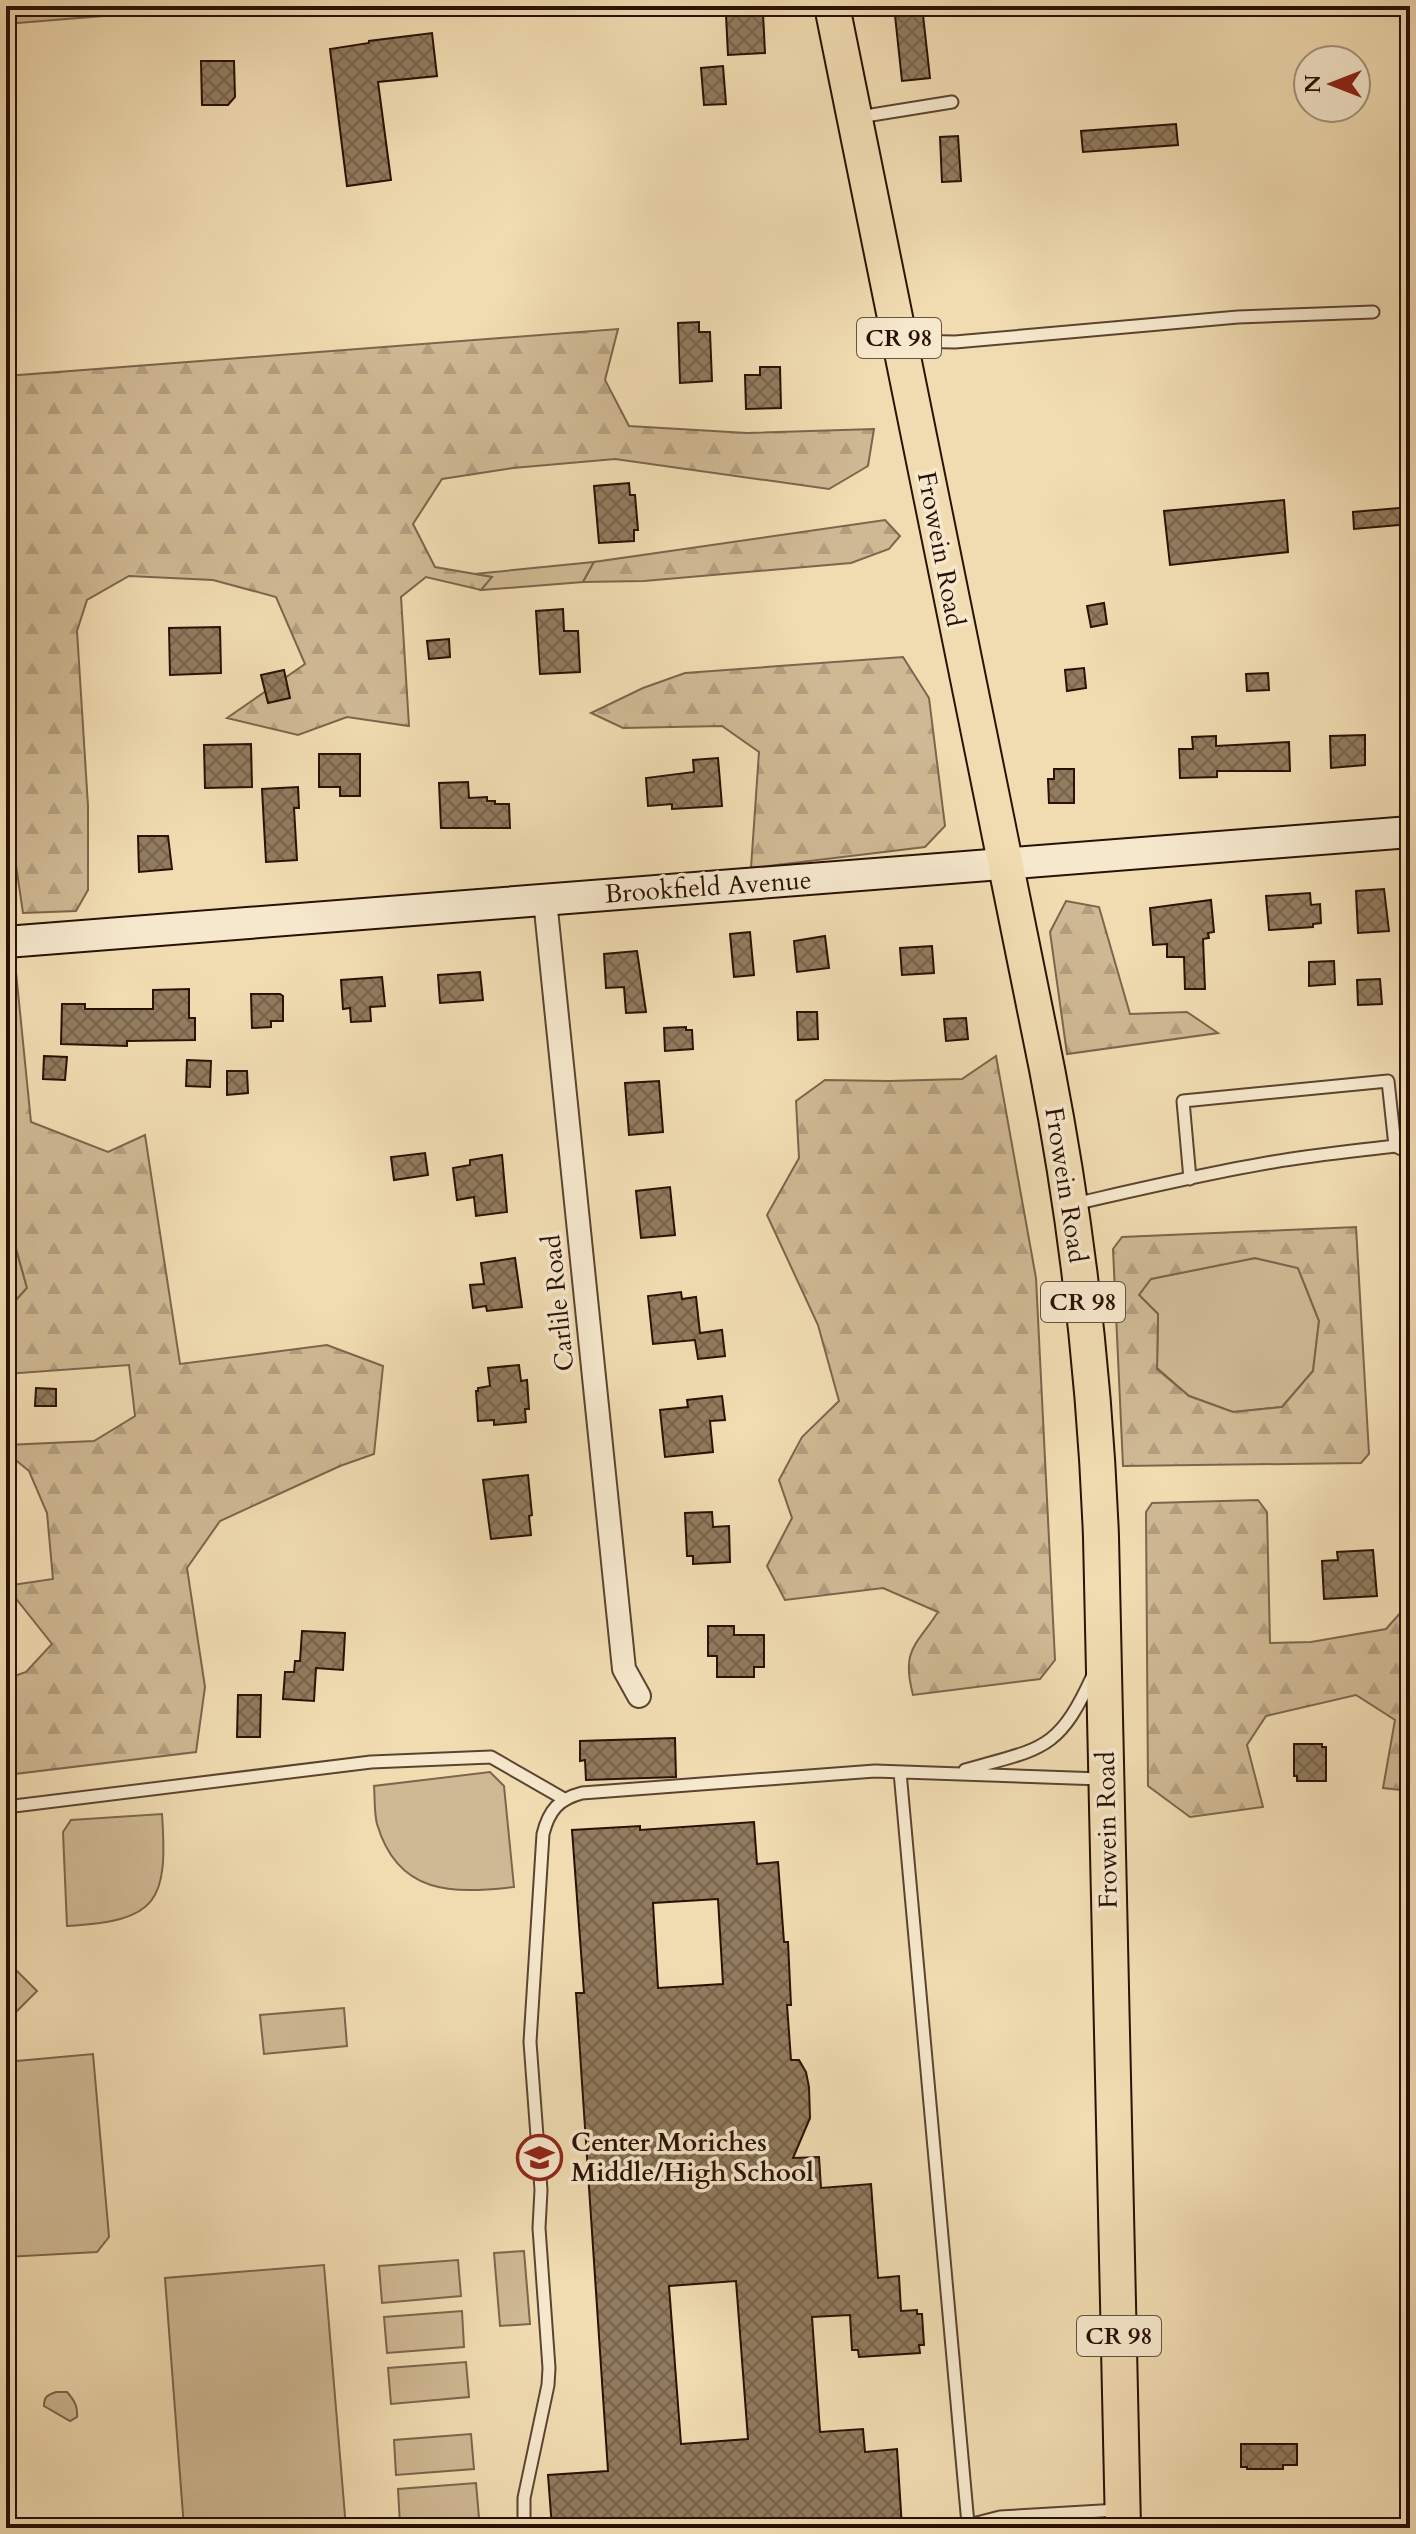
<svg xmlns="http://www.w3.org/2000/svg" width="1416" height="2534" viewBox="0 0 1416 2534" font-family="Cardo,serif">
	<defs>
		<pattern id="forest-firs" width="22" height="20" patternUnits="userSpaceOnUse" patternTransform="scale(2)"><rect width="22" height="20" fill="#cfb994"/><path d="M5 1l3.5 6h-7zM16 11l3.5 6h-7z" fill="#b29e7e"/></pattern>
		<pattern id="building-cross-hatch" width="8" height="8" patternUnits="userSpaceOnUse" patternTransform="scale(2)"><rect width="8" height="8" fill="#917b5e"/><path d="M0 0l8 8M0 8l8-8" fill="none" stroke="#76634b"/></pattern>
	</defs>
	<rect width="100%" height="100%" fill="#f1dcb2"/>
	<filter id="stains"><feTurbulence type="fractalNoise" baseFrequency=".0025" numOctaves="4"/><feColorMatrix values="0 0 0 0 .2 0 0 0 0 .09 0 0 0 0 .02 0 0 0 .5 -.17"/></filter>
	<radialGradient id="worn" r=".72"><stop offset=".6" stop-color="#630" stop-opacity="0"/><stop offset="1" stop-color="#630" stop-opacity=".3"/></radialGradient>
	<!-- green -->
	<path fill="#cfb994" stroke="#7c654c" stroke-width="2" d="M594,562l-11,20 -102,8 10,-13 -17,-3z
		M6,1212l21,76 -21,23z
		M1255,1258l43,10 21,53 -6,50 -31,36 -49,5 -44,-16 -32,-28 1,-54 -19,-19 11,-16z
		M490,1772l14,14 10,101c-62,7 -116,8 -137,-63 -3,-12 -2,-26 -3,-38z
		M162,1814c6,88 -4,107 -95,112l-4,-94 8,-12z
		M6,1960l31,31 -31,31z
		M344,2008l3,38 -83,8 -4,-39z
		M93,2054l16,183 -12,15 -91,5v-195z
		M524,2251l6,73 -30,2 -6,-73z
		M458,2260l3,36 -79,7 -3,-37z
		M324,2265l22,263h-162l-19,-250z
		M462,2311l2,36 -77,6 -3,-36z
		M466,2362l3,35 -78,7 -3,-36z
		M56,2392h11c7,8 11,14 10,25l-7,4 -26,-15c0,-9 3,-11 12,-14z
		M471,2434l3,35 -78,6 -2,-35z
		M476,2483l3,35 -79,7 -2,-36z"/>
	<!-- forest -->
	<path fill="url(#forest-firs)" stroke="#7c654c" stroke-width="2" fill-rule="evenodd" d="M6,6h90l19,9 -109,9z
		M618,329l-13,51 24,46 118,7 127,-4 -6,37 -39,23 -214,-30 -102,9 -71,11 -29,45 22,43 57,10 -11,13 -55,-13 -25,20 8,129 -62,-9 -49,18 -71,-17 78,-54 -29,-67 -63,-17 -84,-4 -42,24 -10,31 11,175v84l-12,21 -53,2 -17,-115v-422z
		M885,520l15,16 -11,13 -38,14 -207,18 -61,1 11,-20z
		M903,657l26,41 16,128 -20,21 -174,21 8,-116 -37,-26 -99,2 -32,-15 52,-25 42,-15z
		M1066,901l33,6 31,107 57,-2 31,21 -151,21 -17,-122z
		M16,972l15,150 77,30 37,-17 35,229 147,-19 56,21 -9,88 -34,12 -120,55 -33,47 18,119 -9,65 -190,23v-96l20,-7 26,-28 -46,-58 47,-7 -6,-66 -18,-42 -23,-19v-7l88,-4 41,-25 -6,-51 -123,9v-63l21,-23 -21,-76v-233z
		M996,1056l40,222 19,382 -15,19 -127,16c-12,-46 3,-49 25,-83l-55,-24 -98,12 -18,-34 25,-48 -13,-38 23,-43 37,-36 -21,-76 -51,-110 32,-57 -3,-57 29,-21 64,1 73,-2z
		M1356,1227l13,227 -8,9 -238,3 -10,-217 9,-12zM1255,1258l43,10 21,53 -6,50 -31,36 -49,5 -44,-16 -32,-27 1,-55 -19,-19 12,-16z
		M1258,1500l9,12 3,131 41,-1 75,-13 24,-27v189l-27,-3 12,-68 -39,-25 -90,21 -19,29 16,62 -73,10 -42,-31 -2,-274 6,-9z"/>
	<!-- building -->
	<path fill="url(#building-cross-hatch)" stroke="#291103" stroke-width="2" fill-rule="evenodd" d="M894,6h28l8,72 -28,3z
		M763,13l2,40 -37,2 -2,-40z
		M432,33l5,43 -59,6 13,98 -44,6 -17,-137 39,-6v-2z
		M201,61h33l1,36 -7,8h-26z
		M723,66l3,38 -22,1 -3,-37z
		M1176,124l2,21 -95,7 -2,-21z
		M958,136l3,45 -19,1 -2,-45z
		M699,322v10h11l2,49 -32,2 -2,-60z
		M760,367h20l1,41 -35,1 -1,-34h15z
		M629,483l1,12h5l3,35h-4v11l-35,2 -5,-57z
		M1284,500l4,52 -118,13 -6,-54z
		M1410,507v17l-56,5 -1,-17z
		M1104,603l3,21 -16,3 -4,-21z
		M563,609l1,22h14l2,41 -40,2 -4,-63z
		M220,627l1,46 -51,2 -1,-47z
		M449,639l1,18 -21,2 -2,-18z
		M1084,668l2,20 -19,3 -2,-21z
		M284,670l6,28 -22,5 -7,-28z
		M1268,673l1,17 -22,1 -1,-17z
		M1365,735v30l-34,3 -1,-32z
		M1216,736v10l73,-4 1,29h-73v6l-37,1 -1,-29h14l-1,-12z
		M251,744l1,43 -47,1 -1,-43z
		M319,754h41v42h-20v-9h-21z
		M718,758l4,48 -50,3v-5l-24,2 -2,-28 48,-6 -1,-12z
		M1054,769h20v34h-25l-1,-24h6z
		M468,782l1,16 18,-1v4h8v3h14l1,24h-69l-2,-45z
		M298,787l1,21h-5l3,52 -31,2 -4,-73z
		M138,836h30l4,33 -33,3z
		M1384,889l5,42 -31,2 -2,-42z
		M1310,893l1,12 9,-1 1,19 -8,1v3l-44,3 -3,-34z
		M1211,900l3,32 -6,1 1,5 -6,1 2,50h-20l-1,-32h-17v-13l-14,1 -3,-37z
		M750,932l4,43 -20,2 -4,-43z
		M825,936l4,32 -32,4 -3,-31z
		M932,946l2,27 -32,2 -2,-27z
		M637,951l9,61 -20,1 -2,-26 -18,1 -2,-34z
		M1334,961l1,23 -26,2v-24z
		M480,972l3,28 -43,3 -2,-28z
		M382,977l3,29 -15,1 1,14 -20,1 -1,-14 -7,1 -2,-29z
		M1380,979l2,25 -24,1 -1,-25z
		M189,989v29h6v22l-68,1v5l-66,-2 1,-40h23v5h68v-19z
		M251,994h29l3,2v25h-12v6l-19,1z
		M797,1012h20l1,27 -20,1z
		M966,1018l2,21 -22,2 -2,-22z
		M686,1027v3h6l1,19 -28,2 -1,-23z
		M44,1056l23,1 -2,23 -22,-1z
		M187,1060l24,1 -1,26 -24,-1z
		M227,1071h20l1,22 -21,2z
		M659,1081l4,51 -34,3 -4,-52z
		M425,1153l3,22 -34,5 -3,-23z
		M502,1155l5,57 -31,4 -2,-19 -17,3 -4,-32 17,-3v-5z
		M670,1187l5,48 -34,3 -5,-47z
		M515,1258l7,49 -35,4 -1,-5 -13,2 -3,-23 14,-1 -3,-21z
		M681,1292l1,7 14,-2 4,36 22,-3 3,26 -27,3 -3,-19 -42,4 -5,-48z
		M519,1365l2,16 6,-1 2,29h-4l1,13 -32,3v-5l-16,1 -2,-30h2v-3l12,-2 -2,-18z
		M36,1388l20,1v17h-21z
		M722,1396l3,24 -15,1 3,31 -48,5 -5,-47 28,-3 -1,-7z
		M528,1475l4,40 -3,1 2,19 -40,4 -8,-59z
		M712,1512l1,15 16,-1 1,36 -37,2v-8h-6l-2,-43z
		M1373,1550l4,46 -53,3 -2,-38 16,-1 -1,-8z
		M708,1626h26v9h30v32h-10v10h-37v-21h-9z
		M302,1631l43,2 -2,37 -27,-2 -2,33 -31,-2 2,-27h9l1,-11h5z
		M238,1695h23l-1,42h-23z
		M675,1738l1,39 -90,3 -1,-20 -5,1v-20z
		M1294,1744h28v3h4v34h-29v-5h-3z
		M754,1822l3,42 21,-2 6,80h4l3,63h-4l4,55h8l7,12 3,15 1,31 -17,40 26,-1 2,31 50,-4 7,94 21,-2 2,35 16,-1v4h5l2,31h-5l1,8 -61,4 -1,-7h-6l-2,-35 -38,2 8,115 43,-3 2,23 32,-3 5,79h-350l-4,-53 60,-4 -32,-478h8l-12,-163 68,-4v4zM718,1899l5,85 -65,4 -5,-85zM736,2281l12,158 -67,5 -12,-158z
		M1241,2444h56v21h-14v4h-36v-2h-6z"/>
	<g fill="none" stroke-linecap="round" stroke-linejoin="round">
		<defs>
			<path id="service" d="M859,117l93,-15
				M904,341l51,1 283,-25 135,-5
				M1395,1146l15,7
				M1074,1204c66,-15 133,-31 199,-42 40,-7 81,-11 122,-16l-7,-65 -205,20 7,78
				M965,1770c77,-22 93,-18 128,-95
				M900,1772l68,752
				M6,1807l365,-45 120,-5 73,42
				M524,2528v-30l24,-113 1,-17 -10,-140 2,-38 -11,-148 13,-208c6,-24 16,-35 39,-41l293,-22 226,8
				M957,2528l43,-11 118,-7"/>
			<path id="minor" d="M545,900l79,769 15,27"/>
			<path id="secondary" d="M6,942l1404,-110"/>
			<path id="primary" d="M832,6l215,1063c30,155 48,311 54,468l22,991"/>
		</defs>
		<!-- service casing -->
		<use href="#service" stroke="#5b442f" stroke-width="15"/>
		<!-- minor casing -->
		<use href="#minor" stroke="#5b442f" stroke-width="26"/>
		<!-- secondary casing -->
		<use href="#secondary" stroke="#291103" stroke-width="34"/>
		<!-- primary casing -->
		<use href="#primary" stroke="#291103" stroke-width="38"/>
		<!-- service -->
		<use href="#service" stroke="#f6e8cd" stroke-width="11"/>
		<!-- minor -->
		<use href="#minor" stroke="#f6e8cd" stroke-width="22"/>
		<!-- secondary -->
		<use href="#secondary" stroke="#f6e8cd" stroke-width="30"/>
		<!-- primary -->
		<use href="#primary" stroke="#f1dcb2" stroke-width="34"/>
	</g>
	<!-- icons -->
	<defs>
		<symbol id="school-ring" viewBox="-11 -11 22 22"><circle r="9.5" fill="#f6e8cd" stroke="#8f2418" stroke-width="1.5"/><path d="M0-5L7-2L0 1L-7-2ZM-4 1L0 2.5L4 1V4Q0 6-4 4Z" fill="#8f2418"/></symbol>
	</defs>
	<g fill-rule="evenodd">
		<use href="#school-ring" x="514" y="2132" width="51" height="51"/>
	</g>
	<g text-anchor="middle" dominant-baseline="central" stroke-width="7" stroke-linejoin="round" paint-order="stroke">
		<!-- shield labels -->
		<g fill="#f6e8cd" stroke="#665240" stroke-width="2">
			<rect x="857" y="318" width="84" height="40" rx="6"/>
			<rect x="1041" y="1282" width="84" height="40" rx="6"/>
			<rect x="1077" y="2316" width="84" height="40" rx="6"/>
		</g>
		<g font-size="24" font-weight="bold" fill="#291103">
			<text x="899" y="338">CR 98</text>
			<text x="1083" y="1302">CR 98</text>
			<text x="1119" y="2336">CR 98</text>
		</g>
		<!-- street labels -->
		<g font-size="26" fill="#291103" stroke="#f6e8cd">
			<text transform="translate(941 549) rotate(79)">Frowein Road</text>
			<text transform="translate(708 887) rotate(-4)">Brookfield Avenue</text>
			<text transform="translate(1066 1185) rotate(81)">Frowein Road</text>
			<text transform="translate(558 1303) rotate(-96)">Carlile Road</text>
			<text transform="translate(1107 1830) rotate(-91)">Frowein Road</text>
		</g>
		<!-- poi labels -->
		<g font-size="26" font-weight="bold" fill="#291103" stroke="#f6e8cd" text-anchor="start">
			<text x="571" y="2142">Center Moriches<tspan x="571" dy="30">Middle/High School</tspan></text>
		</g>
	</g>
	<!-- margin -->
	<rect width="1416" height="2534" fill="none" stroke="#f1dcb2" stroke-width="32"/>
	<rect x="8" y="8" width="1400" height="2518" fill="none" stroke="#291103" stroke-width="4"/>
	<rect x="16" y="16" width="1384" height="2502" fill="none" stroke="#291103" stroke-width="2"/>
	<!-- north arrow -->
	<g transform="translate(1332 84) rotate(270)"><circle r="38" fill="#f6e8cd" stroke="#a4927c" stroke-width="2"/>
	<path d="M0-6L14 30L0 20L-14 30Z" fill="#8f2418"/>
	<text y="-12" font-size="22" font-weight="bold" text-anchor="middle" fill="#291103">N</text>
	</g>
	<rect width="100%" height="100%" filter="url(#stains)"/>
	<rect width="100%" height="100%" fill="url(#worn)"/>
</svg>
